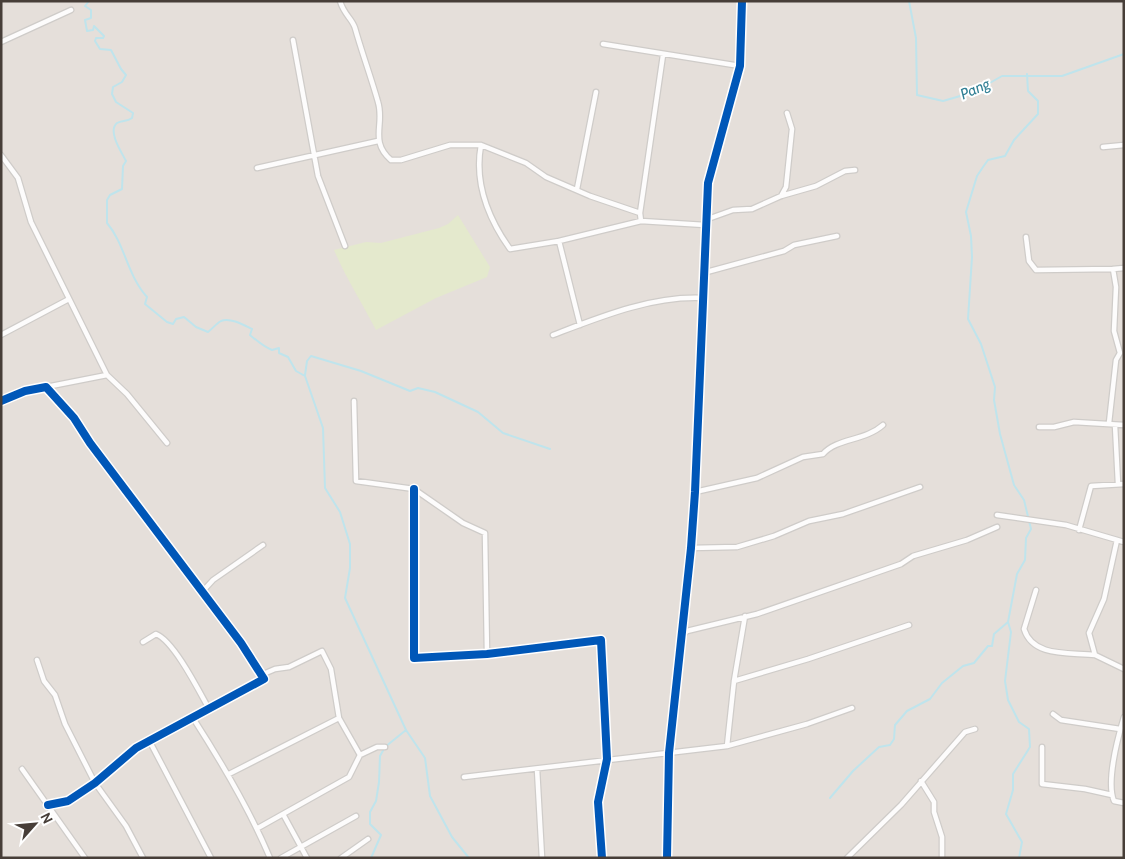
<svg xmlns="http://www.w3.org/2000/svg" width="1125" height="859" viewBox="0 0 1125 859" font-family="Cabin,sans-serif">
	<rect width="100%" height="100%" fill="#f1eeeb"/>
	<!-- residential -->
	<path fill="#e5dfda" d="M1,1h1123v857h-1123z"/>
	<!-- green -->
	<path fill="#e4e9cd" d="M458,215l32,52 -3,10 -51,21 -60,32c-14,-27 -30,-52 -42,-80l32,-8 15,1 58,-15 9,-4z"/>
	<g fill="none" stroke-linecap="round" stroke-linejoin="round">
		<!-- stream -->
		<path stroke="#bfe4ec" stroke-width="2" d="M89,1l-4,5 6,4v8l-6,2 2,11 6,-1 1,-4 10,10 -1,2h-7l-1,3 5,8 11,1 10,19 5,6 -4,7 -9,5 -1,7 4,8 17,11 -1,5c-5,4 -10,2 -15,5 -10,8 5,30 9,38l-3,5 -1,23 -12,6 -3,5v23c18,21 20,52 40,74l-2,7 22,18 6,2 3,-5 8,-2 12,10 12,5c4,-3 8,-8 13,-11 9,-4 23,4 31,8l-2,6c6,5 14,12 22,15l7,-2v5l9,4 8,14 9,5 18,52 2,60 15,24 10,32v24l-5,30 61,132 19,28 5,38 22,41 17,21
			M909,1l7,37 1,57 26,6 31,-9 28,-16h60l62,-22
			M305,375l2,-14 4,-5 50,15 49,20 8,-3 17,4 43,20 25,21 47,16
			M830,798l23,-27 26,-24 11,-2 4,-6 1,-14 12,-14 23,-12 12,-16 21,-17 11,-3 14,-17h4l2,-12 14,-12
			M371,858l10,-23 -11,-11v-12l6,-11 3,-19 1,-26 5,-9 21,-17
			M1019,858l3,-16 -16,-28 7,-24v-16l17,-27 -1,-18 -10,-7 -11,-22 -3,-19 6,-49 -3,-10 9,-48 8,-14 1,-22 5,-9 -7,-29 -10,-15 -14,-51 -6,-34 1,-13 -14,-43 -13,-25 4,-62 -1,-21 -5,-24 11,-36 6,-9 5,-7 17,-4 9,-16 24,-26v-13l-10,-10 -1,-17"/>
		<defs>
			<path id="street" d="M340,1c4,14 12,17 15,27 7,25 16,49 23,74 7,22 -9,39 13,58h10l49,-15h31l45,18 20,14 44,19 50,17 1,8
				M293,40l25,136 27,70
				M1,42l70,-32
				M603,44l137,22
				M481,145c-7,38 7,73 29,104l49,-8 82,-20 64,4
				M1103,147l21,-2
				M1,155l17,23 13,44 76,153 20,19 40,49
				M257,168l121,-27
				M577,189l19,-97
				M781,196l5,-9 6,-58 -5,-16
				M640,213l23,-158
				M705,220l28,-10 19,-1 29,-13 35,-10 29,-15 10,-1
				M1026,237l3,24 7,9 77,-1
				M559,241l21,84
				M703,273l81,-22 10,-6 43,-9
				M1,335l68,-36
				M553,335c47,-18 98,-39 149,-37
				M46,387l61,-12
				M1,401l24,-10 21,-4 28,31 16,25 151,200 23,36 -128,69 -41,35 -27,18 -20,4
				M354,401l2,80 58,8 49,34 22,10 2,121
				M1109,423l7,-63 4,-7 -6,-22 2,-44 -3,-18 11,-1
				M1115,425l3,59
				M1039,427h15l20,-5 50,3
				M414,489v169l73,-4 114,-14 6,119 -9,43 4,56
				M695,492l62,-14 46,-21 20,-3c14,-16 42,-13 60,-29
				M997,515l69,10 58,17
				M1079,530l12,-44 33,-2
				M1117,540l-13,59 -15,34 6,22 29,14
				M691,548l46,-1 37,-11 35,-15 34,-7 77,-27
				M1036,590l-12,39c9,29 46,23 71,26
				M202,592l11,-12 50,-35
				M682,636l5,-5 70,-17 144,-50 12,-8 54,-16 30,-13
				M143,642l13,-8c18,7 43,57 53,75
				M37,660l7,21 11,14 10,29 30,59 31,43 17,32
				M261,675l14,-6 14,-2 33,-16 9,18 8,49 21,37
				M734,681l74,-22 101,-34
				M1053,714l8,6 59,9
				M1124,717c-6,20 -18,65 -10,84l10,2
				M193,718c29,45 56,90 77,140
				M150,742l61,116
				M727,746l7,-65 11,-65
				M1042,747v37l43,5 27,6
				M22,769l63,89
				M537,769l5,89
				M229,774l110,-56
				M464,777l263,-31 80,-22 45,-16
				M921,781l13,21v10l8,25v21
				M283,814l24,44
				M258,828l91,-51 11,-22 17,-8h8
				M281,858l75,-42
				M341,858l27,-19
				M667,858l2,-105 22,-205 4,-56 13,-309 32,-117 2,-65
				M847,858l54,-53 64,-73 10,-3"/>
		</defs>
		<!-- street casing -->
		<use href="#street" stroke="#cfccc9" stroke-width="7"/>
		<!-- street -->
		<use href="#street" stroke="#fdfcfc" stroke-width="4.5"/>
		<defs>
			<path id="cycleway" d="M1,401l24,-10 21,-4 28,31 16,25 151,200 23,36 -128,69 -41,35 -27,18 -20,4
				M414,489v169l73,-4 114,-14 6,119 -9,43 4,56
				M667,858l2,-105 22,-205 4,-56 13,-309 32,-117 2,-65"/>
		</defs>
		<!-- cycleway casing -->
		<use href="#cycleway" stroke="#fff" stroke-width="11"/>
		<!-- cycleway -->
		<use href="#cycleway" stroke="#0057b8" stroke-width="8"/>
	</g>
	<g text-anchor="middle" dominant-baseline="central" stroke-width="4" stroke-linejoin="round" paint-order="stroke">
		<!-- water labels -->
		<g font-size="15" font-style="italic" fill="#328095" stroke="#fff">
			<text transform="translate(975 89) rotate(-24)">Pang</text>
		</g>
	</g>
	<!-- border -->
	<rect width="1125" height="859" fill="none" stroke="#473e38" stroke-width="5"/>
	<!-- north arrow -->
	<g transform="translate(35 824) rotate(63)" stroke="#ffffff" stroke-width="4" paint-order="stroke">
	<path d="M0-4L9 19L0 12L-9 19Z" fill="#473e38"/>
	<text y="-8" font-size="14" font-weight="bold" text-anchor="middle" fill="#473e38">N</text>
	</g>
</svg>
